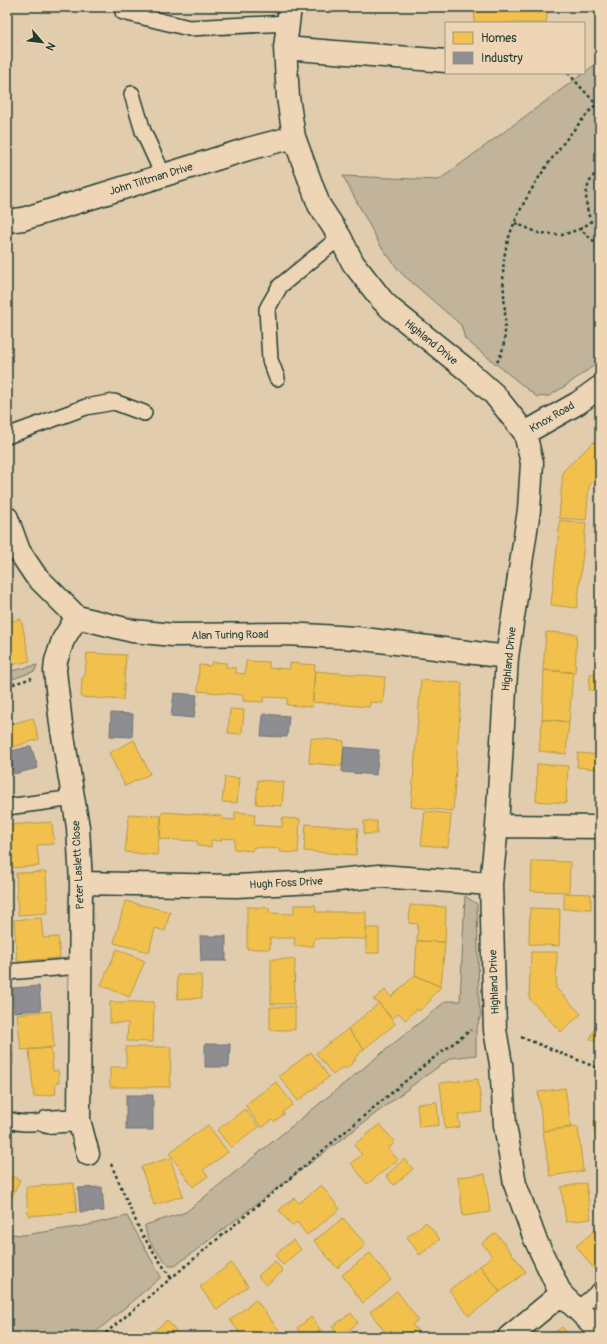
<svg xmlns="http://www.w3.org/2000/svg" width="607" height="1344" viewBox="0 0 607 1344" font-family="Pangolin,sans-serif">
	<rect width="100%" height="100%" fill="#e2ccae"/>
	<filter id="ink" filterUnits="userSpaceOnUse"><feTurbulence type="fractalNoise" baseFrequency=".025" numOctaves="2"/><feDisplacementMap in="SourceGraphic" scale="8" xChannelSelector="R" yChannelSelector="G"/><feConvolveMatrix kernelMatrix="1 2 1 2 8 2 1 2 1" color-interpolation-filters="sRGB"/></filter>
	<g filter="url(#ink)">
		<!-- green -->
		<path fill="#c1b49a" stroke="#707867" d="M600,61v300l-33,24 -18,11 -12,1 -72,-58 -4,-14 -60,-52 -21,-28 -37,-69 96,4z
			M37,665l-2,6 -28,10v-9z
			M465,896l12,8 2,98 2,13 -5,15v25l-25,3 -30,21 -246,187h-6c-10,-12 -24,-26 -24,-41l41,-13 260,-211h14z
			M127,1216l34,61 -71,60h-83v-103l17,1 60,-9z"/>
		<!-- homes -->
		<path fill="#f2c14e" stroke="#b39946" d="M475,7h73l-2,16h-72z
			M597,439l3,3v33l-11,11 -3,34 -27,-2 4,-47z
			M560,520l26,3 -9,85 -26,-3z
			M21,619l9,42 -23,5v-44z
			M546,632l31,2 -2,39 -32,-3z
			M87,653l39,2 -3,45 -42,-3 1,-19 3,-3z
			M246,661l23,1v6l21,1v-6l25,2 -3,42 -25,-2v-7l-23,-1 -1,5 -20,-1v-6l-45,-4 1,-26 11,1 2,-4 14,1v4l10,1v5l9,1z
			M544,670l29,2 -4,50 -27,-3z
			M315,671l70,6 -2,26 -13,-1 -1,5 -56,-5z
			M590,674h10v16h-11z
			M421,680l41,3 -9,128 -42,-4z
			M7,707l5,17 21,-6 6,21 -32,10z
			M230,709l14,1 -2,24 -14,-1z
			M542,719l27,3 -3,32 -27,-3z
			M311,738l33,3 -2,25 -33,-3z
			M134,740l16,34 -25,12 -16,-33z
			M578,753l22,2v14l-23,-2z
			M537,764l31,2 -2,37 -30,-2z
			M225,777l14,1 -2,25 -15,-1z
			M258,780l26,2 -2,24 -26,-2z
			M425,811l26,3 -3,33 -27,-2z
			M162,812l60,4v3l13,1v-8l20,2 -1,11 28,2v-9l18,1 -2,34 -18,-1 1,-3 -28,-2 -1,4 -18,-2 1,-10 -13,-1 -1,3 -10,-1v7l-13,-1 -1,-5 -37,-2z
			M129,814l32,2 -4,39 -32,-3z
			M364,821h13v13h-13z
			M52,822l2,22 -17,1 2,21 -28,2 -3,-43z
			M306,824l52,4 -2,27 -52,-4z
			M532,861l38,1 -1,30 -38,-1z
			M46,872l2,41 -30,2 -2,-42z
			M564,893l27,1v15h-27z
			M125,901l45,11 -5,19 -10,-3 -6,24 -35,-9z
			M294,905h21l1,7h50v27l-52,-1v8h-20l1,-8h-25v11h-23v-42l22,1v5l25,1z
			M410,905l36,2 -1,35 -28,-1 1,-17 -9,-1z
			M530,908l30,1 -1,37 -30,-2z
			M41,918l2,20 15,-1 2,21 -43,3 -3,-41z
			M366,928h13v25h-13z
			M417,941l28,1 -4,45 -26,-12z
			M117,949l28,12 -16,36 -28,-12z
			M531,952h26l-1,36 25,26 -20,18 -32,-34z
			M271,959h24l-1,45h-23z
			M177,975h24l1,23 -24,1z
			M415,975l26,12 -11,11 1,2 -12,11 -2,-2 -12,11 -6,-7 -7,6 -13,-16 -6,-3 12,-10 6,7z
			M110,1002h44l-1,40 -26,-1 1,-18h-18z
			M379,1003l16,21 -31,25 -16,-20z
			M270,1007h25v23h-25z
			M51,1011l3,36 -33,3 -4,-36z
			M600,1016v27l-10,-4z
			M348,1029l16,20 -10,10 2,1 -11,9 -2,-2 -10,8 -17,-22z
			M126,1047h45l-1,40h-60v-20h16z
			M51,1048l2,23 5,-1 1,12 -4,2 1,10 -22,3 -5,-47z
			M7,1050h6v14l-6,1z
			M311,1052l18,25 -31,24 -19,-25z
			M478,1079l4,33 -24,3 2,12 -15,2 -5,-46z
			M276,1082l17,22 -10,8 1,2 -10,8 -2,-2 -10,8 -17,-23z
			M565,1088l6,39 -28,4 -5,-39z
			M437,1102l2,23 -20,2 -2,-23z
			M245,1109l14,18 -28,21 -14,-18z
			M600,1120v15h-5l-1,-14z
			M380,1124l15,19 -7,5 10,12 -31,24 -16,-21 11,-8 -8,-10z
			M208,1125l20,27 -25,18 5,6 -15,11 -24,-34z
			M578,1127l5,44 -33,5 -7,-45z
			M170,1158l13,38 -29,9 -13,-38z
			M404,1159l9,10 -19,16 -8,-9z
			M7,1174l13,6 -13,27z
			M485,1174l5,38 -27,4 -5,-39z
			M74,1183l3,29 -49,4 -2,-29z
			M586,1183l5,36 -25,3 -5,-35z
			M321,1185l19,24 -33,26 -10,-13 -5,4 -13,-16 15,-12 5,5z
			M343,1218l23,27 -29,23 -23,-27z
			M426,1222l14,17 -20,16 -13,-18z
			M599,1227l1,47 -1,1 -23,-29z
			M496,1233l30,39 -26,20 -20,-26 12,-10 -10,-13z
			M293,1240l8,9 -18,16 -8,-10z
			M370,1253l21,27 -28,23 -21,-28z
			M275,1261l8,10 -17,14 -8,-9z
			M231,1263l17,23 -31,24 -17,-23z
			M480,1266l20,26 -31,24 -20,-26z
			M397,1291l21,29 -6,4 10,13h-33l-19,-25z
			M256,1300l28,37h-41l-13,-17z
			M351,1313l7,10 -19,14 -7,-10z
			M311,1317l12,16 -5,4h-15l-6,-9z
			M167,1320l14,17h-34z
			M562,1327l8,10h-21z"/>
		<!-- industry -->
		<path fill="#8d8d92" stroke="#6c7576" d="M174,693l23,2 -3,23 -23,-2z
			M111,713l22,1 -1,23 -22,-1z
			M263,714l26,2 -2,21 -26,-1z
			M31,746l7,22 -24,6 -6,-22z
			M344,747l35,3 -3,25 -34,-3z
			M200,936h26v25h-25z
			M39,986l2,24 -27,2 -1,-24z
			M205,1044h25l-1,23h-24z
			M126,1095h27v35h-27z
			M102,1187l2,24 -24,1 -2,-24z"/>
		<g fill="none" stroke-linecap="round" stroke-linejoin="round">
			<defs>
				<path id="service" d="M123,12l66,16 99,-5
					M132,94l11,37 20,44
					M277,378l-7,-18 -3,-51 13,-23 60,-49
					M7,436l79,-29 28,-5 30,11
					M7,807l67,-9
					M7,972l74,-6
					M7,1119c13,6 27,4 40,3
					M577,1310l23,-20"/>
				<path id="minor" d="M290,7l-5,41 3,49 6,40 25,68 21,32 13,26 29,37 9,9 76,61 27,24 31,39 7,30 -3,47 -22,147 -10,169 -6,58 4,146 6,34 4,61 10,59 20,55 26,55 39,37
					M285,48l161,13
					M7,221l16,-2 225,-70 46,-12
					M525,433l53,-30 22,-16
					M7,518l12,33 16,24 42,42 56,14 40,4 114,-1 69,4 151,19
					M77,617l-14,23 -7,21 -1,10 6,53 17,103 3,56 -2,237 9,34
					M497,826l103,1
					M81,883l155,3 81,-4 62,-6 112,8
					M47,1122l32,-2
					M509,1337l52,-43"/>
			</defs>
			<!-- service casing -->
			<use href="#service" stroke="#1f3d34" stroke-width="18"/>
			<!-- minor casing -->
			<use href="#minor" stroke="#1f3d34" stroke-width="25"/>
			<!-- path -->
			<path stroke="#1f3d34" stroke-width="2.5" stroke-dasharray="3 3" stroke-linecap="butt" d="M568,73l28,31
				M515,223l24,10 23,2 18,-6 15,13 5,2
				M580,229l11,-7c-7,-19 -8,-39 9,-53
				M497,362c16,-23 3,-73 7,-102 5,-51 61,-123 96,-160
				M7,686l25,-8
				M521,1037l79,32
				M111,1164l30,69 30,45
				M101,1337l326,-274 44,-33"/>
			<!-- service -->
			<use href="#service" stroke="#eed5b6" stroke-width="15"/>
			<!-- minor -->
			<use href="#minor" stroke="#eed5b6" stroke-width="22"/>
		</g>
	</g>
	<g text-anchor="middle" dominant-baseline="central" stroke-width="4" stroke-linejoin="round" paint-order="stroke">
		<!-- street labels -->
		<g font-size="11" fill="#1f3d34" stroke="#eed5b6">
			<text transform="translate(151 179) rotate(-17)">John Tiltman Drive</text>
			<text transform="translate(431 342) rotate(39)">Highland Drive</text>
			<text transform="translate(552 417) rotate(-30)">Knox Road</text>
			<text transform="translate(230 635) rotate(-1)">Alan Turing Road</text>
			<text transform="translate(509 659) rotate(-84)">Highland Drive</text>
			<text transform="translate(78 865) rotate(-93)">Peter Laslett Close</text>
			<text transform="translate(286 883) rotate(-3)">Hugh Foss Drive</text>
			<text transform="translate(494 982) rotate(-92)">Highland Drive</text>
		</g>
	</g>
	<!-- margin -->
	<rect width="607" height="1344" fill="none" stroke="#eed5b6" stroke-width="24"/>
	<rect x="12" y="12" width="583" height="1320" fill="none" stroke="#1f3d34" stroke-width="1.5" filter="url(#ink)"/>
	<!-- legend -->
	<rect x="445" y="22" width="140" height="52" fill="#eed5b6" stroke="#9b9882"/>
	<rect x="453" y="32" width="20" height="12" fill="#f2c14e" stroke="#9b9882"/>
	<text x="481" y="42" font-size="12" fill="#1f3d34">Homes</text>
	<rect x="453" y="52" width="20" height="12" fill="#8d8d92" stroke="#9b9882"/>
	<text x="481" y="62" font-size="12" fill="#1f3d34">Industry</text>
	<!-- north arrow -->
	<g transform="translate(42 42) rotate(118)" stroke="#eed5b6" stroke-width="3" paint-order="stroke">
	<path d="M0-3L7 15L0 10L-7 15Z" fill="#1f3d34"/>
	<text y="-6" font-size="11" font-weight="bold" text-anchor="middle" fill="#1f3d34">N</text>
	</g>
</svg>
